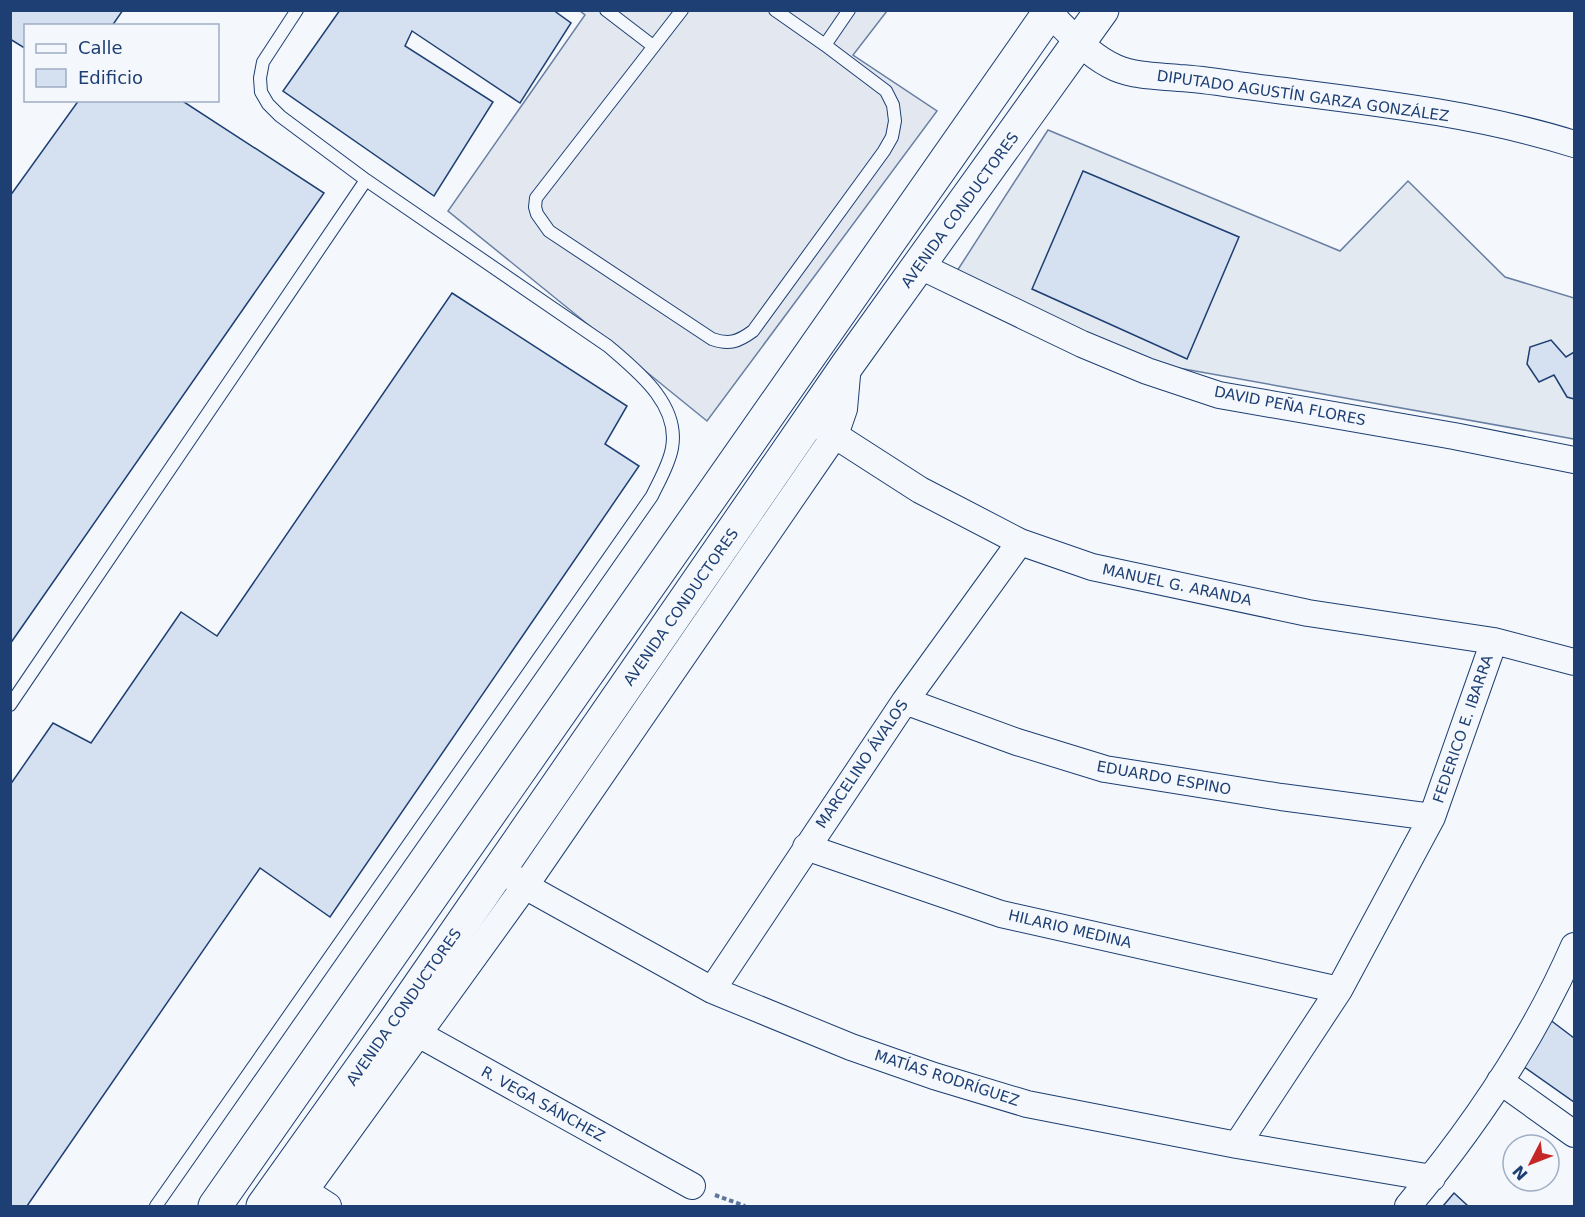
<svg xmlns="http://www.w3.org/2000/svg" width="1585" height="1217" viewBox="0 0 1585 1217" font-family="'DejaVu Sans',sans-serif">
	<rect width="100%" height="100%" fill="#f4f7fb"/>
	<!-- garden -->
	<path fill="#e3e9f0" stroke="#687fa3" stroke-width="1.5" d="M1048,130l292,121 68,-70 97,96 69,21v141l-429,-77 -188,-91z"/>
	<!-- parking -->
	<path fill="#e3e8f0" stroke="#687fa3" stroke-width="1.5" d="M580,11h307l-34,44 84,56 -230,310 -259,-210 137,-196z"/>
	<!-- building -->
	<path fill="#d5e0f0" stroke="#1d3f73" stroke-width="1.5" d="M10,10h113l-11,16h-86v23l-16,-10z
		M340,10h213l18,13 -51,80 -108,-72 -7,15 88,56 -59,94 -151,-105z
		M79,100h102l143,93 -314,451v-448z
		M1083,171l156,66 -52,122 -155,-70z
		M452,293l175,113 -22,38 34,22 -309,451 -70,-49 -233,338h-17v-421l43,-62 38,20 90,-131 36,24z
		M1551,340l15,17 8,-5v47l-7,-2 -13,-22 -15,7 -12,-18 3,-17z
		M1549,1019l25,19v64l-54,-38z
		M1454,1193l14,13h-25z"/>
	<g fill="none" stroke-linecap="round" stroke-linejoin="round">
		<defs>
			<path id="lane" d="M606,10l47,36
				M682,10l-146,188 -1,9 2,7 12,17 163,108c17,6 26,3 41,-8l131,-180 8,-14 3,-16 -2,-16 -7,-14 -61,-46 -50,-35
				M825,45l24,-35
				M10,705l356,-525 -86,-64 -12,-12 -7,-12 -1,-14 3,-16 34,-52
				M156,1206l496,-710c7,-15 17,-31 20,-48 8,-44 -35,-77 -64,-102l-242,-166"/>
			<path id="street" d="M1049,13c20,19 41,44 67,55 19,8 42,8 63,10 20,1 39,4 59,7 112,15 228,25 336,59
				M920,266l162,78 65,27 72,24 235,41 120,24
				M822,427l98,63 100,52 72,25 216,46 186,28 80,21
				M905,701l112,41 88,27 176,28 151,20
				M806,847l195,67 338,76
				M511,876l14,10 187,104 139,57 83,29 93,28 210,41 195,33
				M712,990l193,-289 115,-159
				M404,1026l288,160
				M1500,1081l74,53
				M1237,1145l102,-155 93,-173 62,-176
				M291,1182l37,24
				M294,1206l231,-320 310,-451 9,-26 4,-45
				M1408,1206c65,-78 125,-166 166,-260"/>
			<path id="secondary" d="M215,1206l836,-1196
				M263,1206l132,-185 453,-657 254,-354"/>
		</defs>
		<!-- lane casing -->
		<use href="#lane" stroke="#1d3f73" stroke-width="14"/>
		<!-- street casing -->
		<use href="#street" stroke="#1d3f73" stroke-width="28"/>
		<!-- secondary casing -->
		<use href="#secondary" stroke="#1d3f73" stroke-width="35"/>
		<!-- path -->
		<path stroke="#5e769c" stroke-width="4" stroke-dasharray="4.5 3" stroke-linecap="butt" d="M715,1195l30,11"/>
		<!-- lane -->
		<use href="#lane" stroke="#f4f7fb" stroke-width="12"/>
		<!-- street -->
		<use href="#street" stroke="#f4f7fb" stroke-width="26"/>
		<!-- secondary -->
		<use href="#secondary" stroke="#f4f7fb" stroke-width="33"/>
	</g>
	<g text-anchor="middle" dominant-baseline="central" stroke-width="4.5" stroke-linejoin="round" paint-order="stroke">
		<!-- street labels -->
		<g font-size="15" fill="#1d3f73" stroke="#f4f7fb">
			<text transform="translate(1303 96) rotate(8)">DIPUTADO AGUSTÍN GARZA GONZÁLEZ</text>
			<text transform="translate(960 210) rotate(-54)">AVENIDA CONDUCTORES</text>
			<text transform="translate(1290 406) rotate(11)">DAVID PEÑA FLORES</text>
			<text transform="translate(1177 585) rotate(12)">MANUEL G. ARANDA</text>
			<text transform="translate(681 607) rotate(-55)">AVENIDA CONDUCTORES</text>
			<text transform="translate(1463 729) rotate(-71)">FEDERICO E. IBARRA</text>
			<text transform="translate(862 764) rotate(-56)">MARCELINO ÁVALOS</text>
			<text transform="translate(1164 778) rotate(10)">EDUARDO ESPINO</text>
			<text transform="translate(1070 929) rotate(13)">HILARIO MEDINA</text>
			<text transform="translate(404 1007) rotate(-55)">AVENIDA CONDUCTORES</text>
			<text transform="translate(947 1078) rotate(18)">MATÍAS RODRÍGUEZ</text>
			<text transform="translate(543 1104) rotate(29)">R. VEGA SÁNCHEZ</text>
		</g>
	</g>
	<!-- border -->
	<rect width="1585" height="1217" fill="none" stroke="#1d3f73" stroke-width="24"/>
	<!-- legend -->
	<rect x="24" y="24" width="195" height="78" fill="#f4f7fb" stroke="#9eadc5" stroke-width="1.5"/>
	<rect x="36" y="44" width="30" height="9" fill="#f4f7fb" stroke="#9eadc5" stroke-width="1.5"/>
	<text x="78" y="54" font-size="18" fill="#1d3f73">Calle</text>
	<rect x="36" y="69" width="30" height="18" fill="#d5e0f0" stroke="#9eadc5" stroke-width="1.5"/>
	<text x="78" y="84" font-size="18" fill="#1d3f73">Edificio</text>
	<!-- north arrow -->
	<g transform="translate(1531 1163) rotate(228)"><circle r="28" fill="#f4f7fb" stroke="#9eadc5" stroke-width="1.5"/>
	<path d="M0-4.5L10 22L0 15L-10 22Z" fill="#c62828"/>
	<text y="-9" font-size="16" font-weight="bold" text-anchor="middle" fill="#1d3f73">N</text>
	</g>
</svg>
